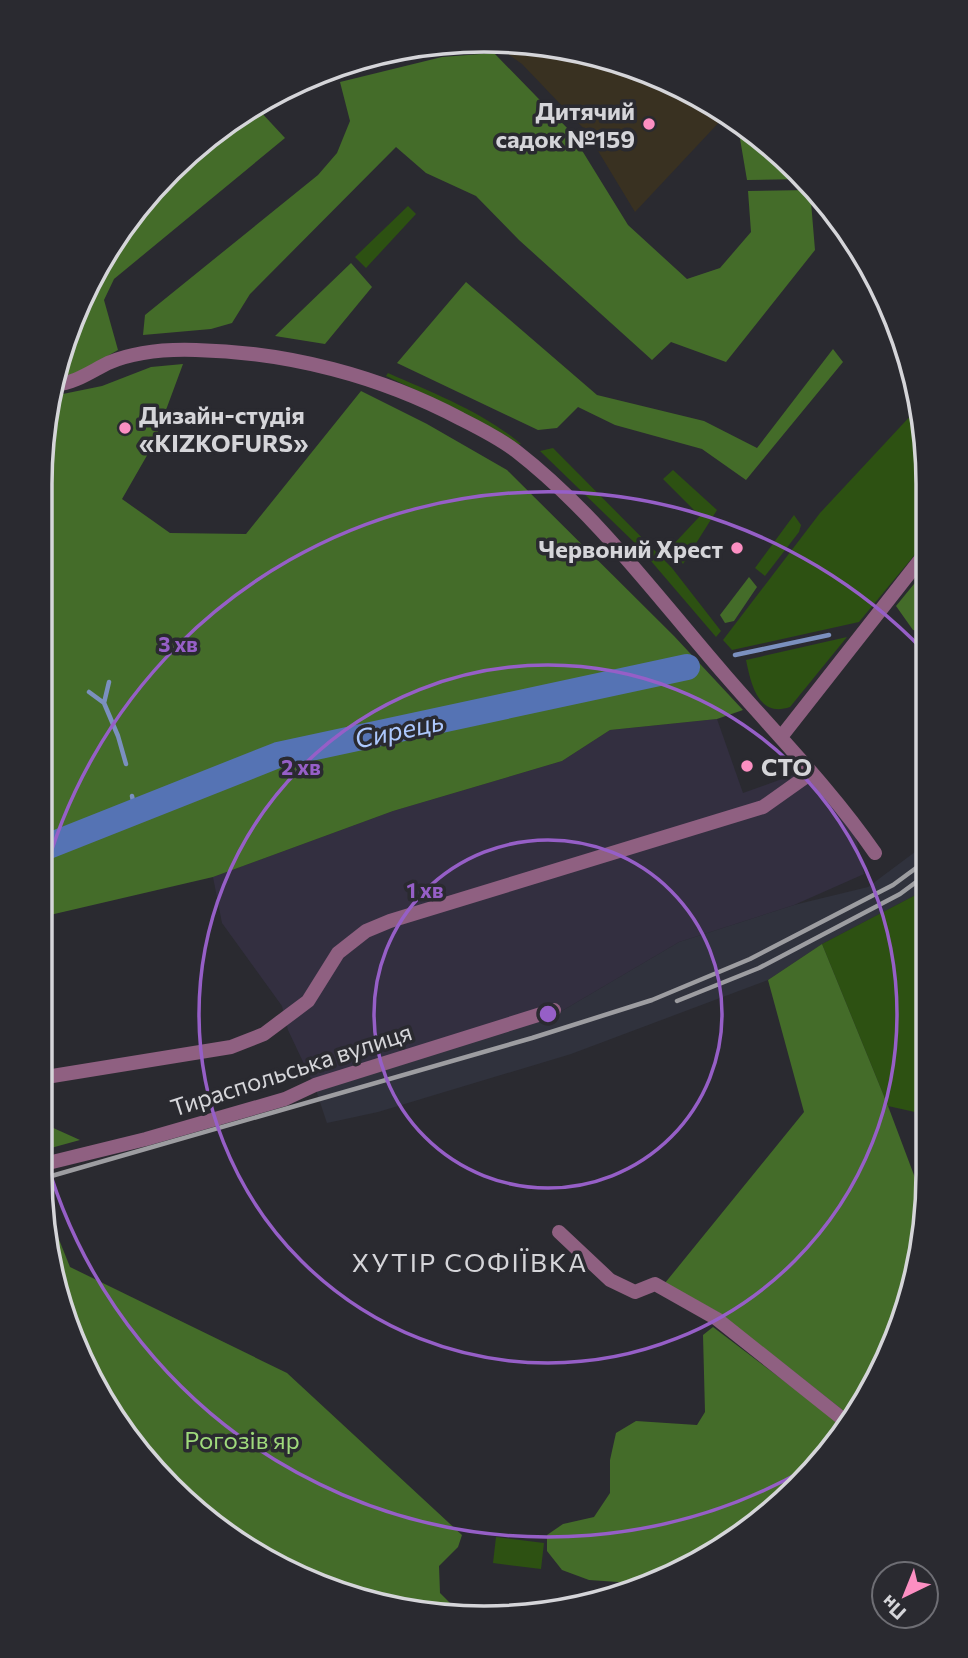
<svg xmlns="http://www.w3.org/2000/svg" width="968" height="1658" viewBox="0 0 968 1658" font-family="Commissioner,sans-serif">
	<rect width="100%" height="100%" fill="#2a2a30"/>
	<!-- built -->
	<path fill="#30323d" d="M927,843v46l-105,55 -54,36 -197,74 -193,58 -51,11 -11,-33 244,-78 119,-70 115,-37 74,-18z"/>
	<!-- industrial -->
	<path fill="#332f40" d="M717,719l26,74 50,-18 3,-17 59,75 9,41 -70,31 -115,37 -119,70 -246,73 -26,-55 -6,-24 -60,-83 -9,-46 180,-66 169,-50 48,-31z"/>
	<!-- education -->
	<path fill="#393121" d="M501,49h69l154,63v5l-89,95 -49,-81 -64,-67z"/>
	<!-- green -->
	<path fill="#2d5112" d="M408,206l8,8 -50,54 -11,-11z
		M388,373c45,20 95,39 133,71l-4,1 -61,-36 -70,-33z
		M914,412l5,5 8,38v85l-68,82 -127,28 -9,-10 97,-127z
		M553,448l119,120 49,63 -5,6 -77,-90 -99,-96z
		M673,470l44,40 -34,54 -13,-16 30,-32 -37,-37z
		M794,515l7,10 -2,7 -34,44 -10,-8z
		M847,637l-57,70c-32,11 -39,-23 -44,-47z
		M927,889v259l-12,-36 -27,-6 -66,-162z
		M496,1537l48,6 -3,26 -48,-6z"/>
	<!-- forest -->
	<path fill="#446c29" d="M494,53l76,78 58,94 59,54 33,-11 31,-36 -3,-41 62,-1 5,60 -89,112 -55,-20 -19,18 -133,-120 -43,-44 -50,-23 -30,-26 -146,147 -18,29 -21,6 -68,6 2,-20 173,-140 19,-22 13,-32 -10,-39 102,-25z
		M259,110l26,28 -171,141 -10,21 14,50 -35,20 -27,10 8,-39 51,-103 94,-95z
		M737,121l61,49 7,9 -58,1z
		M351,263l21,24 -47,57 -50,-8z
		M466,282l131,113 107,26 53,27 76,-99 10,13 -97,118 -44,-31 -87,-24 -37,-18 -21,21 -19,2 -141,-67z
		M183,364l-30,81 -31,54 48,34 76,1 115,-143 66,33 80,46 167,166 69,74 -26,9 -107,11 -48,31 -169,50 -180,66 -163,38 -9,5v-465l12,-59 49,-10 49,-19z
		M927,574v59l-14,-3 -17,-24 18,-22z
		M749,577l8,10 -23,34 -9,2 -5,-8z
		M822,944l66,162 38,101 -22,109 -50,103 -136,-107 -53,-29 139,-171 -36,-132z
		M40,1122l40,18 -40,11z
		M52,1222l18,45 217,106 175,162 -4,12 -19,19 1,27 18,18 -89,-8 -132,-60 -105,-99 -68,-128 -16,-93z
		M713,1327l133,101 -92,98 -107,58 -58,-4 -27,-10 -15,-19v-16l16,-11 31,-7 16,-24v-33l6,-27 20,-12 61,4 8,-13 -2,-77z"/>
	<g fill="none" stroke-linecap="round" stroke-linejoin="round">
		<!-- stream -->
		<path stroke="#7b90bf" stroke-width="4.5" d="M921,606l6,-1
			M735,655l94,-20
			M89,692l15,11 14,33 8,28
			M104,703l5,-21
			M132,796l3,15"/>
		<!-- river -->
		<path stroke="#5573b4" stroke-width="26" d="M41,849l237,-94 409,-88"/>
		<!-- street -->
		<path stroke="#8f6081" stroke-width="14" d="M55,385c20,-2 35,-13 53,-22 28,-12 59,-14 88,-13 92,2 184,26 265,69 18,9 38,19 55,32 81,63 142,147 209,224 51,59 106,114 150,178
			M781,737l146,-186
			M40,1078l191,-31 33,-13 44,-33 30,-48 28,-22 24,-10 373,-114 48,-34
			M40,1165l106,-26 139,-40 30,-14 239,-75
			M559,1232l51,48 25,12 20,-8 62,35 132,105"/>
		<!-- rail -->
		<path stroke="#9d9da1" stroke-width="4.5" d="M677,1001l82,-33 141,-74 27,-20
			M41,1179l491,-141 120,-38 98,-41 143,-74 34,-25"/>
	</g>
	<!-- distance rings -->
	<g fill="none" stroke="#965fc7" stroke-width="3.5">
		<circle cx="548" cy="1014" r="174"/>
		<circle cx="548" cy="1014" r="349"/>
		<path d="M806 1469A523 523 0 0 1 41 1141M42 883A523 523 0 0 1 924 651"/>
	</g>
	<!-- markers -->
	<g fill="#fc8fc2" stroke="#2a2a30" stroke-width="2.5">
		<circle cx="649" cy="124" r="7"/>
		<circle cx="125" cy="428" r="7"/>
		<circle cx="737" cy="548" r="7"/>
		<circle cx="747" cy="766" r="7"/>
	</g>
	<g text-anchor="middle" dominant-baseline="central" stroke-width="7" stroke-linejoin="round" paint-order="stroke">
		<!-- poi labels -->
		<g font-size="24" font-weight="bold" fill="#d5d5d9" stroke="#2a2a30" text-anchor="end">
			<text x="635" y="110">Дитячий<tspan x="635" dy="28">садок №159</tspan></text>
			<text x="139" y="414" text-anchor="start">Дизайн-студія<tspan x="139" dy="28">«KIZKOFURS»</tspan></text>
			<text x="723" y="548">Червоний Хрест</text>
			<text x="761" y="766" text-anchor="start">СТО</text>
		</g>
		<!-- street labels -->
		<g font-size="24" fill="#d5d5d9" stroke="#2a2a30">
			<text transform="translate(291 1069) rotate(-18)">Тираспольська вулиця</text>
		</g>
		<!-- park labels -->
		<g font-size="24" fill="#9fda7c" stroke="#2a2a30">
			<text x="242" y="1439">Рогозів яр</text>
		</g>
		<!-- water labels -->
		<g font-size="26" font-style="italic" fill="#adc8fe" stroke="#2a2a30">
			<text transform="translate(399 729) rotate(-12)">Сирець</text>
		</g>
		<!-- neighbourhood labels -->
		<g font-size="26" letter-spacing="2" fill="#d5d5d9" stroke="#2a2a30">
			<text x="470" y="1261">ХУТІР СОФІЇВКА</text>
		</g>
	</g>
	<!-- crop -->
	<path d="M0 0H968V1658H0ZM484 52H484A432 432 0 0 1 916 484V1174A432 432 0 0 1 484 1606H484A432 432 0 0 1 52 1174V484A432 432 0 0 1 484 52Z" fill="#2a2a30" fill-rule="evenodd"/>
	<path fill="none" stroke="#d5d5d9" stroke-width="3.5" d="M484 52H484A432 432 0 0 1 916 484V1174A432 432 0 0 1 484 1606H484A432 432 0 0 1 52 1174V484A432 432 0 0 1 484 52Z"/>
	<circle cx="548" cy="1014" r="10" fill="#965fc7" stroke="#2a2a30" stroke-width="3.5"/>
	<g font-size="21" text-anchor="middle" font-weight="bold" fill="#965fc7" stroke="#2a2a30" stroke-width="7" stroke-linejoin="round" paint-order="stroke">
		<text x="178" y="652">3 хв</text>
		<text x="301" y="775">2 хв</text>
		<text x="425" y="898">1 хв</text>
	</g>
	<!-- north arrow -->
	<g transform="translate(905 1595) rotate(223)"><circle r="33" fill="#2a2a30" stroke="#6e6e74" stroke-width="2"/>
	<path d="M0-5L12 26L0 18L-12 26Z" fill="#fc8fc2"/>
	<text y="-10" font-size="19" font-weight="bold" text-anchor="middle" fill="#d5d5d9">Пн</text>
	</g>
</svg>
